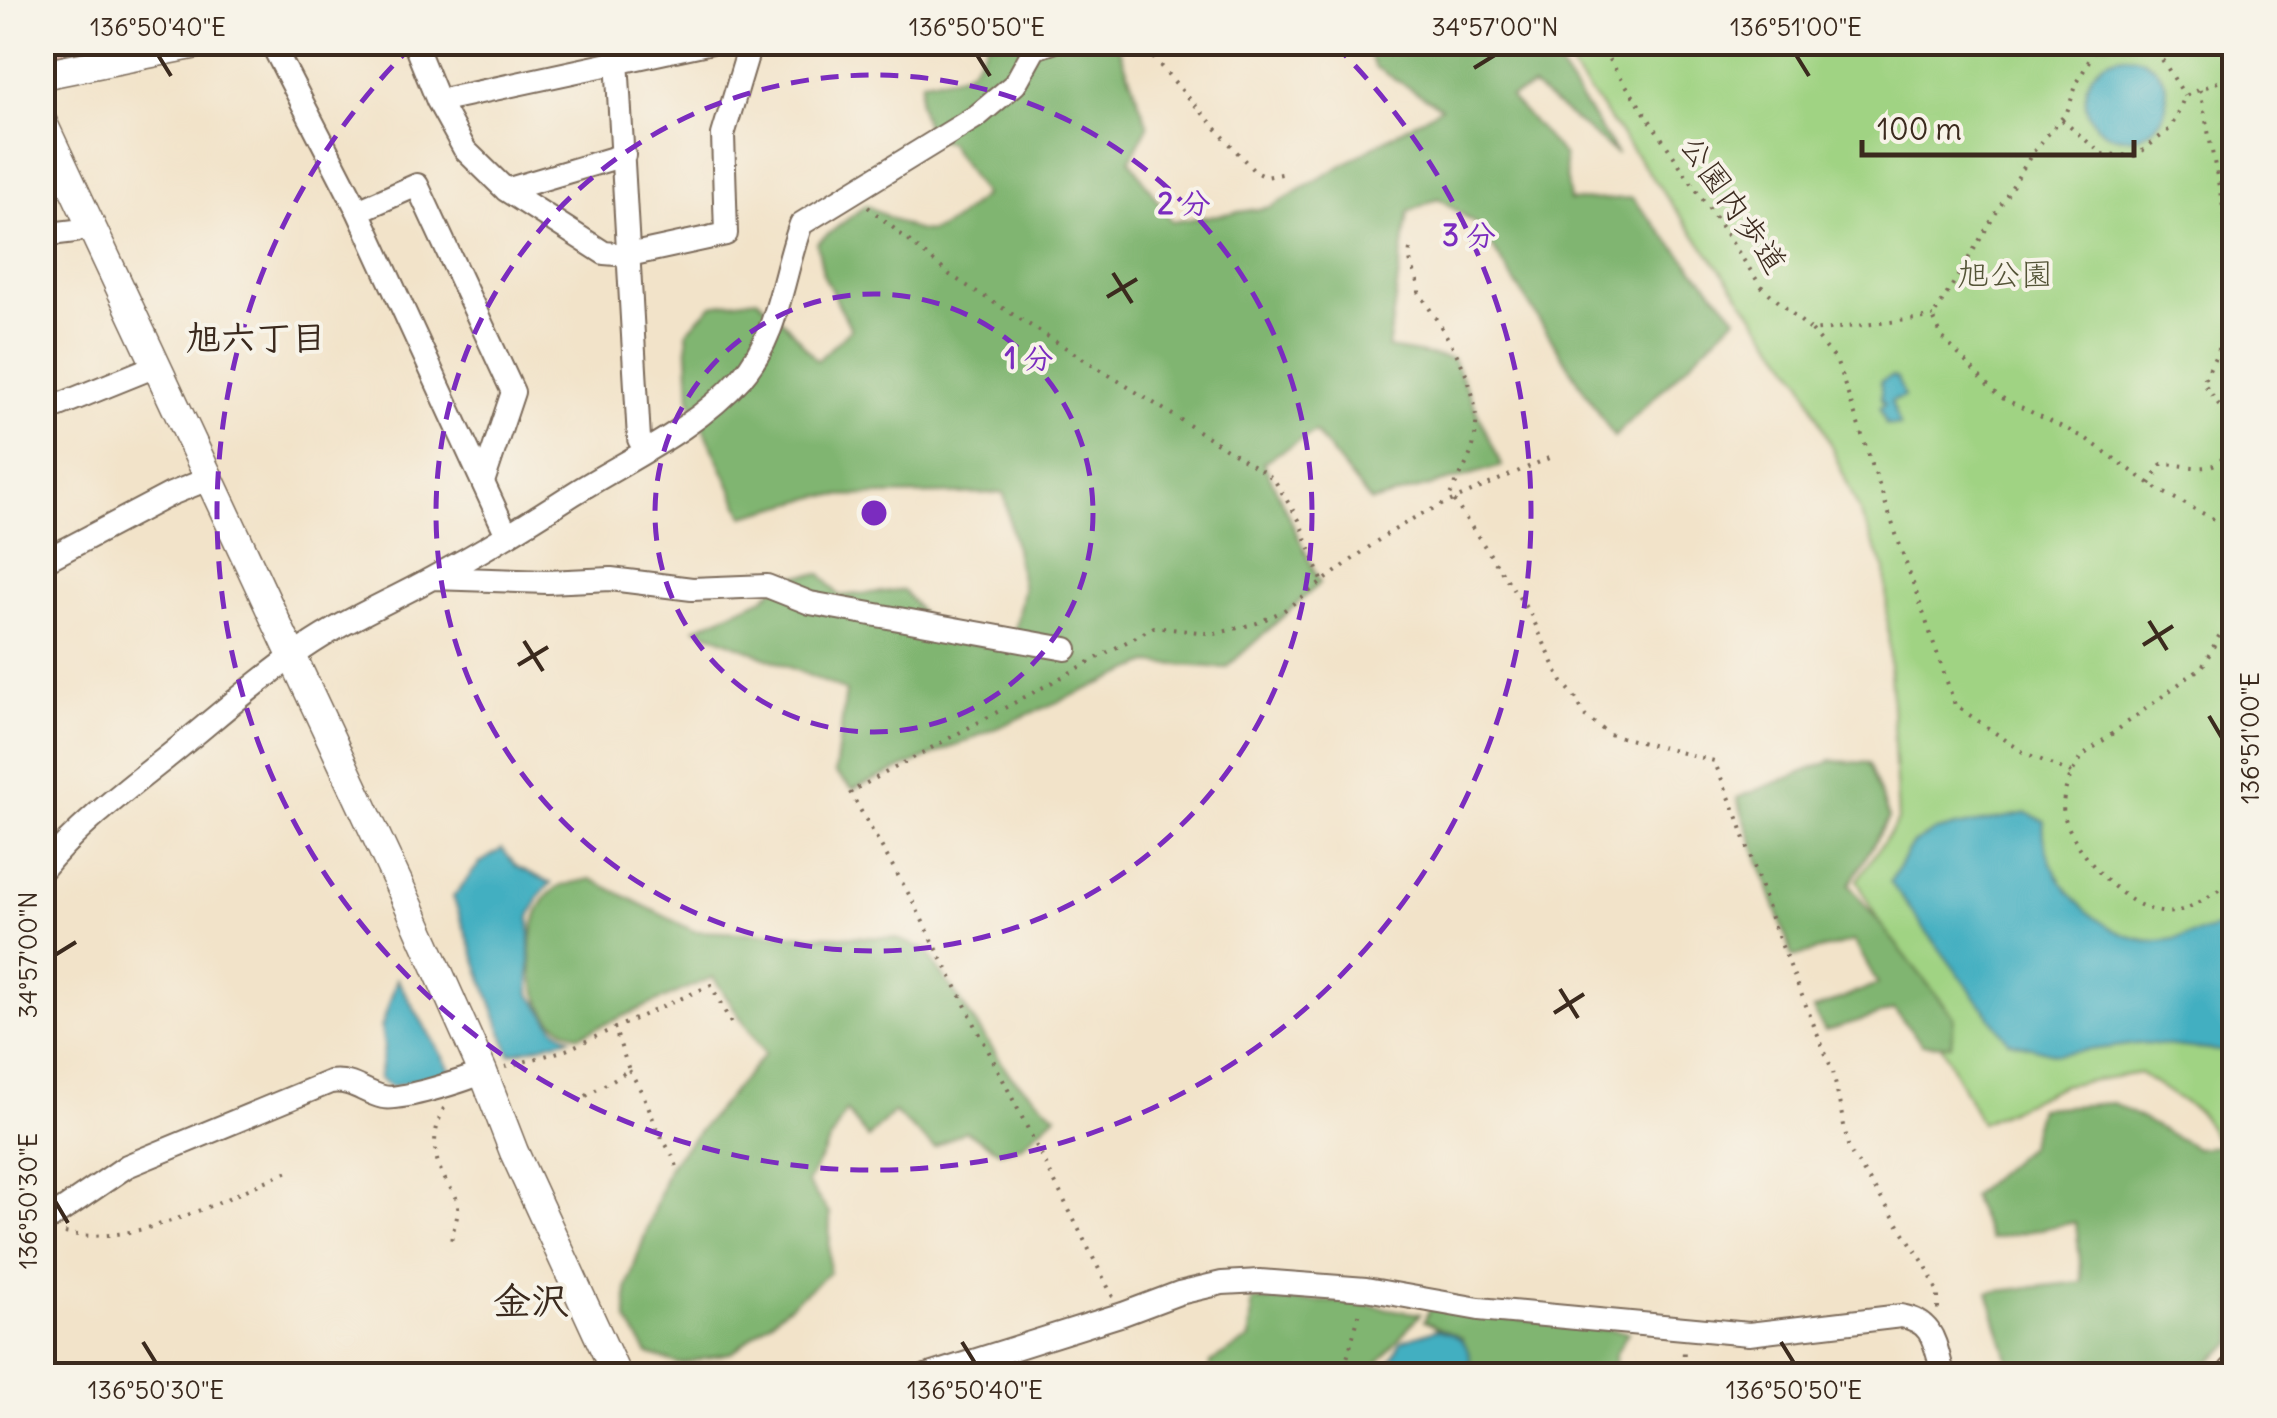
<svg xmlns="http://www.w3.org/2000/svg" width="2277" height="1418" viewBox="0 0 2277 1418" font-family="Delius,'Klee One',sans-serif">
	<rect width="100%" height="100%" fill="#f7f3e8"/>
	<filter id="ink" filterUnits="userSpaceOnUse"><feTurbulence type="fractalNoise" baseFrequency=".01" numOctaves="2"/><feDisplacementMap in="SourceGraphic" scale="20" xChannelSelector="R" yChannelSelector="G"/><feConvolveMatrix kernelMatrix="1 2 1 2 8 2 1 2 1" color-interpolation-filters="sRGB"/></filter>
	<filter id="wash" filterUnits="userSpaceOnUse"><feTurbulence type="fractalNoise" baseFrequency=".0048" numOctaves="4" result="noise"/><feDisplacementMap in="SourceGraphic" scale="40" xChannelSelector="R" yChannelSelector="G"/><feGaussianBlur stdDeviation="2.25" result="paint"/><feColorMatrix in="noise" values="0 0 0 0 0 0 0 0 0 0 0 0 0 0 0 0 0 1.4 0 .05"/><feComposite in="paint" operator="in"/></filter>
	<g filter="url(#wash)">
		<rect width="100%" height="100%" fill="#f2e3c9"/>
		<!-- green -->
		<path fill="#a0d383" stroke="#6e7e50" stroke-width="2.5" d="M1553,43h681v1128l-34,-58 -60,-40 -77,12 -82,38 -124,-243 41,-59 -13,-251 -83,-190z"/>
		<!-- forest -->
		<path fill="#80b571" stroke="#5e7048" stroke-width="2.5" d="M988,42l129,1 31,83 -18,34 42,62 99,-15 170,-100 -66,-40 -11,-24h179l74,111 -84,-67 -23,10 53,58 7,46 62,-3 104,119 -122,120 -135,-211 -41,-28 -30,14 -20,136 65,11 49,107 -131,36 -56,-70 -52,30 57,121 -94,85 -77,-5 -296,126 -18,-16 11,-82 -150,-63 68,-30 23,-22 34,-2 18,22 64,-6 41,52 68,4 11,-57 -19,-96 -184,3 -76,20 -54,-118 -3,-67 25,-26 45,-7 30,27 30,36 34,-32 -28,-55 -6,-31 49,-38c64,35 62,39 118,-10l-36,-53 -19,-4 -10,-36 3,-21c39,-5 47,-1 66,-39z
			M1831,761l38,2 20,55 -40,67 105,132 -3,28 -29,-1 -28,-34 -69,21 -12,-21 65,-26 -24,-43 -61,16 -56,-159z
			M591,879l103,52 200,7 31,11 85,126 46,40 -34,30 -21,7 -36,-21 -31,17 -40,-36 -26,26 -22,-27 -39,72 23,31 -1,59 -96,79 -53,12 -32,-10 -21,-34v-33l42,-121 96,-112 -52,-77 -135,59c-13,-6 -23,-11 -31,-22 -21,-29 -24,-101 7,-124 9,-7 26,-8 37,-11z
			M2113,1103l83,45 38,-3v197l-42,33h-82l-18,-16 -23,16h-56l-25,-83 94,-10 -6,-60 -86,17 -19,-43 57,-49 11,-39z
			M1252,1300l94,2 74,12 -52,61h-159l1,-13 40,-23z
			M1430,1308l198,24 -13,23v20h-156l3,-37 -38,-17z"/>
		<!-- water -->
		<path fill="#43afc1" stroke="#3f6c70" stroke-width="2.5" d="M2085 97a41 41 0 1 1 82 0a41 41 0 1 1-82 0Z
			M1892,376l5,2 7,19 -13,4 9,25 -14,-1 -6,-17 5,-4 -4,-4v-19z
			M2027,813l17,8c-6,55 58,121 113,120 25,-1 53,-12 77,-18v127l-5,2 -84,-9 -88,11 -49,-13 -118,-159 22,-38 24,-13z
			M502,849l15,18 34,16 -11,12 -10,22v76l25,35 15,10 -60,16 -57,-157 27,-34z
			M397,979l54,92 -60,16 -12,-9 5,-31 -3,-19z
			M1437,1329c30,8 32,17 35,46h-98l18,-16 9,-18z"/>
		<g id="blocks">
			<!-- building -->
			<path fill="#d19e91" d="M42,42h23l4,9 -11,9 -16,-11z"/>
		</g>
	</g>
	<g filter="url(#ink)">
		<use href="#blocks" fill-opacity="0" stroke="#7b6b5a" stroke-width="2.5"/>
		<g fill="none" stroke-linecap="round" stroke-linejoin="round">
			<defs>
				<path id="minor" d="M271,42l87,169 149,324
					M414,42l24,59 27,49 41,40 98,63 25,2 97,-21 -3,-99 28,-93
					M616,42l23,397 6,10
					M438,101l274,-59
					M506,190l118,-35
					M358,211l59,-26 96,207 -30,90
					M42,235l33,-4 17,-6
					M42,412l114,-46
					M42,562l129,-68 37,-15
					M433,578l114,4 64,-3 81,10 75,-3 43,17 256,46
					M42,870c35,-43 81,-78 124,-112 45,-36 89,-76 137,-109 42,-29 88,-48 133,-73 47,-25 92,-53 137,-82 56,-35 123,-65 168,-116 38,-43 41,-102 60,-154l176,-108 38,-32 20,-36 18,-6
					M42,1224l85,-58 203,-84c22,-3 33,10 53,15 16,4 84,-17 100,-25
					M926,1376l197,-62 56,-21 43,-10 38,-2 106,8 113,20 270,25 152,-18c35,6 33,29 43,60"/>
				<path id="tertiary" d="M42,75l165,-33
					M42,121l367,785 74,166 31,80 103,224"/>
				<path id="secondary" d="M2231,1376l3,-4"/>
			</defs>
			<!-- minor casing -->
			<use href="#minor" stroke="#7b6b5a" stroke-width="26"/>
			<!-- tertiary casing -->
			<use href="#tertiary" stroke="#7b6b5a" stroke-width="31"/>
			<!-- secondary casing -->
			<use href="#secondary" stroke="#7b6b5a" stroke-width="34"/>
			<!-- path -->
			<path stroke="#7b6b5a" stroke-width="4" stroke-dasharray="2.5 8" stroke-linecap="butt" d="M1139,42l115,129 12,6 21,-4
				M1597,42l164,244 51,45 121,-14
				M2099,42l-22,41 -10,29 -34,40 -100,165 9,20 56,59 87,42 74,52 75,40
				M2151,42l34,54
				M2200,90l34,173
				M2062,120l40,34 34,2 35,-28 14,-32 49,-21
				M868,207l82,68 323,203 26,42 24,63
				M1410,250c-3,15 10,27 9,42 26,42 64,92 56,145 -3,21 -16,40 -25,58l2,3 79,117 31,67 12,13 11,21 24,18 105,27 24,57 35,106 60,148 16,78 77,116 12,27v22
				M1812,331l24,29 119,345 68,47 48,21
				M2150,484l12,-20c36,1 53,15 72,-23l-5,-22 -26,-37 31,-64
				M2234,608l-31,58 -122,91c-10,16 -21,38 -17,58 10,38 68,104 110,97 20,-4 45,-21 60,-34
				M505,1067l61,-17 145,-65 22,42
				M629,1070c11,18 19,33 25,52 6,16 18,29 23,45
				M586,1096l43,-26 -15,-43
				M444,1108c-13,26 -12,52 4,76 4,7 10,13 10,22 1,12 -7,25 -7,39
				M65,1233c73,15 162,-36 228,-64
				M1113,1297l-202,-399 -61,-106 304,-165 61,7 42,-11 26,-12 101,-75 35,-21 132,-58
				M1339,1376l7,-14 15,-54
				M1683,1376l1,-28"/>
			<!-- minor -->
			<use href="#minor" stroke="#fff" stroke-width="22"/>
			<!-- tertiary -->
			<use href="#tertiary" stroke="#fff" stroke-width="28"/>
			<!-- secondary -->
			<use href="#secondary" stroke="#fde4d1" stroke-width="30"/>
		</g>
	</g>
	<!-- ticks -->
	<path fill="none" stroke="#3b2a1e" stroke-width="4" d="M158,55l13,21M977,55l13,21M1796,55l13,21M1474,68l21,-13M1113,273l19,30M1107,297l30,-18M2149,621l18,29M524,641l19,30M2143,645l30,-19M518,665l30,-18M2209,716l13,22M55,955l21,-13M1560,989l18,29M1554,1013l30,-19M55,1201l13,22M143,1342l13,21M962,1342l13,21M1781,1342l13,21"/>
	<!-- distance rings -->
	<g fill="none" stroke="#7b2cbf" stroke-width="5" stroke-dasharray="18 12">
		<circle cx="874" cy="513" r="219"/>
		<circle cx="874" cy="513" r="438"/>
		<path d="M1334 44A657 657 0 1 1 414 44"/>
	</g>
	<g text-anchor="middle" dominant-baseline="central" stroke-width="8" stroke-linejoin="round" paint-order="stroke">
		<!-- street labels -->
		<g font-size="32" fill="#3b2a1e" stroke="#f7f3e8">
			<text transform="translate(1734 204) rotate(55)">公園内歩道</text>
		</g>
		<!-- park labels -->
		<g font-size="32" fill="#545437" stroke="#f7f3e8">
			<text x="2005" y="273">旭公園</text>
		</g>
		<!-- neighbourhood labels -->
		<g font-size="35" font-weight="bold" fill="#3b2a1e" stroke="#f7f3e8">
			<text x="256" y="337">旭六丁目</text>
		</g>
		<!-- quarter labels -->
		<g font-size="38" font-weight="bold" fill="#3b2a1e" stroke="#f7f3e8">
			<text x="531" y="1300">金沢</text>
		</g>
	</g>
	<circle cx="874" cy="513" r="15" fill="#7b2cbf" stroke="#f7f3e8" stroke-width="5"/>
	<g font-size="30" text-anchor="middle" font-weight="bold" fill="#7b2cbf" stroke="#f7f3e8" stroke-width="8" stroke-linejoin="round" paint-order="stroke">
		<text x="1184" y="214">2 分</text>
		<text x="1469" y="246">3 分</text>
		<text x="1029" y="369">1 分</text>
	</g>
	<!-- margin -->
	<rect width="2277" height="1418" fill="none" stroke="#f7f3e8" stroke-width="110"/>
	<!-- scale -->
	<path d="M1862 140v15h272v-15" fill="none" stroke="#3b2a1e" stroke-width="5"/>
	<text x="1877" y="140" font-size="30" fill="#3b2a1e" stroke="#f7f3e8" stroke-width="8" paint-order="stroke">100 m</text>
	<rect x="55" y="55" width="2167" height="1308" fill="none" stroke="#3b2a1e" stroke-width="4"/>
	<g font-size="25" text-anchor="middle" fill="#3b2a1e">
		<text x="158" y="36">136°50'40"E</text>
		<text x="977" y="36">136°50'50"E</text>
		<text x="1495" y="36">34°57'00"N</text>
		<text x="1796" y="36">136°51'00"E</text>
		<text transform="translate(2250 738) rotate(-90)" y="9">136°51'00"E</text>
		<text transform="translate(28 955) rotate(-90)" y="9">34°57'00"N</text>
		<text transform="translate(28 1201) rotate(-90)" y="9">136°50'30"E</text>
		<text x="156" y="1399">136°50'30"E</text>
		<text x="975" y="1399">136°50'40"E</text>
		<text x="1794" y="1399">136°50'50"E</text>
	</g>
</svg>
